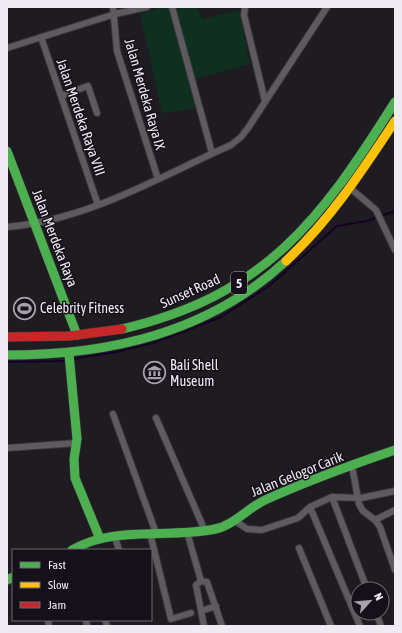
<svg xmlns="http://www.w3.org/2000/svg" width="402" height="633" viewBox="0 0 402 633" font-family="'Asap Condensed',sans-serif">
	<rect width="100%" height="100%" fill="#1e1b21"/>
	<!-- green -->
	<path fill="#0f2f20" d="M161,7h35l7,12 36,-9 11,54 -58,16 8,28 -38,5 -22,-99z"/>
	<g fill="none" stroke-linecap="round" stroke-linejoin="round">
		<!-- stream -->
		<path stroke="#150224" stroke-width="2" d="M73,359l43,-7 37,-9 68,-26 48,-31 68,-60 30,-5 28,-10
			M7,362l60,-1"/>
		<defs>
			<path id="street" d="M113,7l4,44 41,128
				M172,7l40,146
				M245,7l-1,8 21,86
				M41,37l57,168
				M7,48l108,-34 32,-7
				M61,96l27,-10 9,27
				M350,188l26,22 19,40
				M7,227c81,-7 152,-50 224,-82l10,-8 7,-9 79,-121
				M113,414l43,119
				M156,418l49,113
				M7,448l70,-5
				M352,466l7,38 4,7 12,9 5,7 15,43
				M332,497l35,92
				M310,507l50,119
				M234,520l13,9 15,1 36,-12 12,-11 22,-10 29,1 34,-7
				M375,520l20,-10
				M187,532l14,49 6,1 15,44
				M150,533l21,86 20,-6
				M115,537l4,13
				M299,548l32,78
				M201,581l-5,4 8,41
				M201,611l15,-5
				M376,613l5,13
				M48,620l1,6
				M86,620l1,6
				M105,620l2,6"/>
			<path id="fast" d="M7,151l70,184
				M122,329c144,-34 198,-108 273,-227
				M69,354l8,85 -3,20 1,19 25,61
				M7,355c103,0 201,-22 279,-94
				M72,550c43,-25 96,-11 143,-21 19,-4 33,-21 50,-29 42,-19 86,-35 130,-50
				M7,580l6,-3"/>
			<path id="slow" d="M286,261c44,-41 76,-90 109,-140"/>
			<path id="jam" d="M7,337l62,-1 53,-7"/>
		</defs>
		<!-- street casing -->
		<use href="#street" stroke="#3a373c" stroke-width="8"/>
		<!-- fast casing -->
		<use href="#fast" stroke="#3a373c" stroke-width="10"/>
		<!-- slow casing -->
		<use href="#slow" stroke="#3a373c" stroke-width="10"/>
		<!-- jam casing -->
		<use href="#jam" stroke="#3a373c" stroke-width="10"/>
		<!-- street -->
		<use href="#street" stroke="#5d5b5e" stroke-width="6"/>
		<!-- fast -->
		<use href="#fast" stroke="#4caf50" stroke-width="9"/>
		<!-- slow -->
		<use href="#slow" stroke="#ffc107" stroke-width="9"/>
		<!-- jam -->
		<use href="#jam" stroke="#c62828" stroke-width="9"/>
	</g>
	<!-- icons -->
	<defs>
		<symbol id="stadium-ring" viewBox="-11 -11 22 22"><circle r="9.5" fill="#151019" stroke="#a6a2a9" stroke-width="1.5"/><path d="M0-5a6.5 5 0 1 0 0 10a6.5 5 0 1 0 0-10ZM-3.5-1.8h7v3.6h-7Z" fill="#a6a2a9"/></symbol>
		<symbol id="museum-ring" viewBox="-11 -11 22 22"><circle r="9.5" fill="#151019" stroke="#a6a2a9" stroke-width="1.5"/><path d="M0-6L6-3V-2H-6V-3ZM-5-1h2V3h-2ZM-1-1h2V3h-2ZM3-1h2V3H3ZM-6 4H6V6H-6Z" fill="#a6a2a9"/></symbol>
	</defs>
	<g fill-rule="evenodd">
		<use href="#stadium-ring" x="12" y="296" width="25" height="25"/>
		<use href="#museum-ring" x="142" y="360" width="25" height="25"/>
	</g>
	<g text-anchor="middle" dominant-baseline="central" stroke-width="3" stroke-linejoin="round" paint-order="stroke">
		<!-- shield labels -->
		<rect fill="#151019" stroke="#aea9b1" stroke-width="1" x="231" y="272" width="16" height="22" rx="3"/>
		<g font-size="13" font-weight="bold" fill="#efebf2">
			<text x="239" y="283">5</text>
		</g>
		<!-- street labels -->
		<g font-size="14" fill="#efebf2" stroke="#151019">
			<text transform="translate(145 94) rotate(74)">Jalan Merdeka Raya IX</text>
			<text transform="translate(81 117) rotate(71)">Jalan Merdeka Raya VIII</text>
			<text transform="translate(55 238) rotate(69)">Jalan Merdeka Raya</text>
			<text transform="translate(190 291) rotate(-24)">Sunset Road</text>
			<text transform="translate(297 474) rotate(-22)">Jalan Gelogor Carik</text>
		</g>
		<!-- poi labels -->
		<g font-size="14" fill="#efebf2" stroke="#151019" text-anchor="start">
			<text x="40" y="308">Celebrity Fitness</text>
			<text x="170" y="365">Bali Shell<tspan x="170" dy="16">Museum</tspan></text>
		</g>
	</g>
	<!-- border -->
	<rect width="402" height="633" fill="none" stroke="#efebf2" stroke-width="16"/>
	<!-- legend -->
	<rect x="12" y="549" width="140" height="72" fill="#151019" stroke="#6c6870"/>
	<rect x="20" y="562" width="20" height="6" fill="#4caf50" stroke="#6c6870"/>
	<text x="48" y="569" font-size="12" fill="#efebf2">Fast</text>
	<rect x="20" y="582" width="20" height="6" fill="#ffc107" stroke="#6c6870"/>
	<text x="48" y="589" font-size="12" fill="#efebf2">Slow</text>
	<rect x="20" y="602" width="20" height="6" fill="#c62828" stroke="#6c6870"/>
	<text x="48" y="609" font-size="12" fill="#efebf2">Jam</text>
	<!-- north arrow -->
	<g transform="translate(370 601) rotate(63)"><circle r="19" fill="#151019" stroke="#6c6870"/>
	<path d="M0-3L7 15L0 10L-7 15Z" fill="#a6a2a9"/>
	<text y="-6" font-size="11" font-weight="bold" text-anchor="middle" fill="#efebf2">N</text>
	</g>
</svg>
